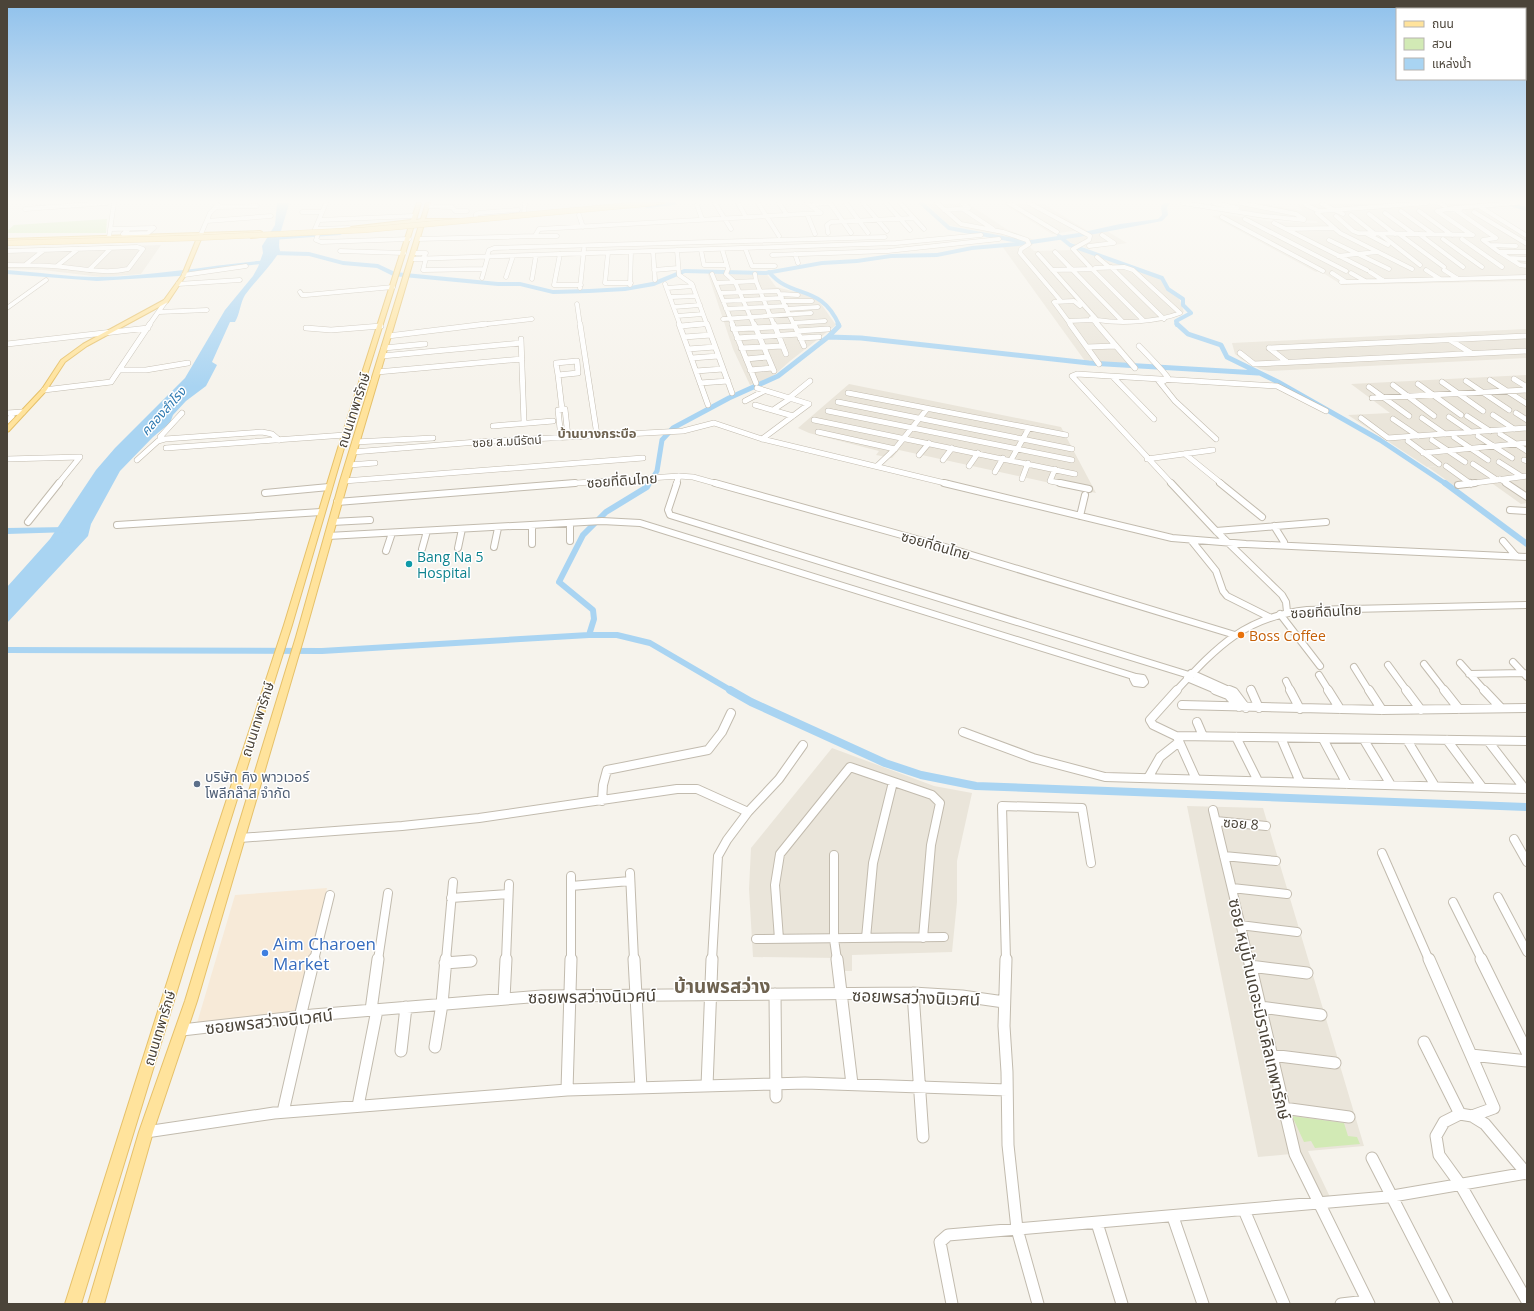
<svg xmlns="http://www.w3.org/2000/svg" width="1534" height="1311" viewBox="0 0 1534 1311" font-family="'Open Sans','Noto Sans Thai',sans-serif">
	<rect width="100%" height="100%" fill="#f6f3ec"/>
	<!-- residential -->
	<path fill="#eae5da" d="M926,203h41l41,27 24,9 3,3 -5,5 4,4 37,-1 3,-6 -8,-4 -3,-4 21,-2 -5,-4 -27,4 -50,-31h40l49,30 14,-3 22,13 -39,6 -8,-3 -2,2 84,31 4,4v5l13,10 5,14 -16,7 -69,2 39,45 -53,-5 -83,-115 24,-5 -78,-16z
		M1174,203h86l42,8 -4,-6 27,-2h159l2,1 -44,4 12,5h13l-8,-5 19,-1 49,31v13l-4,-2 4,3v29l-185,4 -22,-14 -4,1 -104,-56 16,-1 47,7 43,1 -2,-2 -49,-2z
		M161,245l-20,29 -40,3 -58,-7 -36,-1v-19z
		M707,271l59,2 10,14 36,9 7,5 17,24 -46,36 -19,17 -21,7 -17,-36z
		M1527,329v29l-258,13 -9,-2 -19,-10 -6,-5 -3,-11z
		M1527,375v128l-6,1 -28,-20 -37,3 -28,-20 29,-3 -30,3 -79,-52 42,-2 -39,-29z
		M849,384l212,43 35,66 -197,-43 -7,8 -16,-3 3,-4 -70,-18 -11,-5z
		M832,748l102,38 38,7 -15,68v41l-5,50 -100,3v16h-13l-2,-13 -84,-1 -4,-68 2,-41z
		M1187,806l76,2 101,338 -56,5 22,46 -17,2 -22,-45 -33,3z"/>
	<!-- commercial -->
	<path fill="#f7ead8" d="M327,888l-27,123 -103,12 38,-128z"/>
	<!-- green -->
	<path fill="#d2eab5" d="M107,219l-1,14h-99v-2l7,-6z
		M1292,1116l52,7 4,13 9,1 3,7 -45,4 -4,-7 -7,1z"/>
	<!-- water -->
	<path fill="#a9d4f2" d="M277,203h12c-3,14 -13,37 -9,48 -10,16 -24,29 -35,44 -5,8 -5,19 -10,27h-5l-18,40 5,3 -11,21 -20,15 -13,14 -3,8 -17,14 -33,34 -29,53 -3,12 -81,87v-36l43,-48 46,-69 19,-22 70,-70 40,-68 28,-34 5,-9 5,-14 -1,-7 13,-21z"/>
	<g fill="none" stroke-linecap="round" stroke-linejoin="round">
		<!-- canal-far3 -->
		<path stroke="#a9d4f2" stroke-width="4" d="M921,203l28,25 75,14
			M647,206l27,-3
			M1059,236l11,9 92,33 6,11 15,10v6l8,8 -15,8 1,4
			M272,238l68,-5
			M769,272c23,28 52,11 70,53"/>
		<!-- canal-far2 -->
		<path stroke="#a9d4f2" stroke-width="5" d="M1177,324l11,10 33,11 6,12 51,25 102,58 66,44
			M828,337l11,-11 -1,-2
			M649,484l8,-13 5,-31 11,-12 56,-30 49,-22 50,-39 33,1 228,25 169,10"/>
		<!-- canal-far1 -->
		<path stroke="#a9d4f2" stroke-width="6" d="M1445,483l82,61
			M589,635l5,-16 -1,-9 -34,-28 24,-47 23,-23 41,-25 2,-4
			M7,650l315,1 267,-16h28l33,8 82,48"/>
		<!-- canal -->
		<path stroke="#a9d4f2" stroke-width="8" d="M730,690l21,12 134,61 36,12 55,11 551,21"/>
		<!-- river -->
		<path fill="#a9d4f2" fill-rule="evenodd" d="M1164,203h7l-4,4 1,8 -6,6 -83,16 -61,9 -46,4 -35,7 -46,1 -34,5 -35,2 -56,10 -81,-2 -31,13 -29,5 -36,2 -36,1 -33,-8h-22l-105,-10 -16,-8 -34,-3 -34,-9 -36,-1 -3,-2 3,-2 36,1 34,9 35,3 17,8 103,10h22l33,8 36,-1 36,-2 27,-5 32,-13 82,2 56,-10 35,-2 34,-5 46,-1 35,-7 45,-4 62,-9 41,-9 38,-5 4,-4 -1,-9z
			M1499,203h11l17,4v4z
			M268,260l2,1v2l-45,5 -46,8 -82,5 -90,-7v-4c30,2 61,7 91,7 57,-1 113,-12 170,-17z
			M67,527l5,3 -1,2 -64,2v-6z"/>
		<defs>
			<path id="minor-far4" d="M326,203l-11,26 34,-1
				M715,203l16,26
				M738,203l8,14
				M758,203l21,33
				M779,203l8,12
				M830,203l21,30
				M846,203l22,30
				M863,203l24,28
				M886,203l24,27
				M900,203l24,26
				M937,203l24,21 42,8 24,8 2,4 -8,5 -1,4 40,47
				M1009,203l48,29
				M1029,203l61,33 -1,4 -16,9 17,18
				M1183,203l81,13 40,4
				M1214,203l23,5
				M1241,203l55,11 8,5
				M1439,203l6,3
				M814,204l16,-1
				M1322,204l21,10
				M697,205l5,14
				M1306,205l13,6
				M427,206l25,1 3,4h12
				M1479,206l48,30
				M216,207l41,-1
				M1455,208l5,2 -12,-1z
				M1455,208l62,-5
				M25,209l82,-6
				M963,209l30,20
				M1448,209l-11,2 35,24
				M944,210l25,-2 -7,-5
				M1401,211l32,23
				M1419,211l33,24
				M1457,211l39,27 -13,2 16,12
				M302,212h20
				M1474,212l53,32
				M524,213l1,-10
				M1385,213l29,21
				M807,214l8,20
				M1369,214l26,20
				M579,215l4,12
				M1351,215l24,19
				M1336,216l17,15 5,2 115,2
				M1222,217l101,54
				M476,218v-4l3,-1 39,-3
				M1245,219l101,52
				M319,220l94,-4
				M207,221l64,-5
				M1274,223l93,47
				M110,229l44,-1
				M129,229l-6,5 25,-1 6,-5
				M1286,229l48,-1
				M828,233l-1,-8 4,-3 82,-4
				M201,234l9,-21 8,-8
				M318,234l-2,6 5,2 88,-3
				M1367,234l21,11
				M1380,234l40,31
				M1399,234l45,33
				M1419,234l44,33
				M535,236h22
				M109,237l5,-34
				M417,239l118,-3 4,-7 282,-16 -14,-10
				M1443,239l39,28
				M1462,239l40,28
				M1329,240l60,29
				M1490,245l26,1
				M1089,246l25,-3 -12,-8
				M745,248l7,18h23
				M722,249l6,20 -2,5 9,8 19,43
				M677,250l2,25 13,9 15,41
				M701,250l3,15h22
				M7,251l130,-4 6,2 -15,20c-22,5 -43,0 -65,-2 -19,-2 -37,-2 -56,-2
				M340,251l64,2
				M653,251l2,29
				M1055,252l67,69
				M1500,252h26
				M413,253h13l-3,5
				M608,253l-3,30h26
				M1501,253l19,12 7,1
				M560,254l-6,31h27
				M795,254l3,9
				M1038,254l59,66c25,4 60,2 83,-7l-47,-43 -9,-3 -29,1
				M772,255l116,-4 111,-12
				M487,256l2,-6 5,-2 391,-11
				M1338,256l39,-4
				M1097,257l12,10
				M426,258l-3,12 61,-1
				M1509,258l18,1
				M411,259l485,-16 85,-8
				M25,265l19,-15
				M57,266l21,-17
				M1111,267l53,52
				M1412,269l-72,-36 -23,-20 2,-2 108,-8
				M89,270l22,-22
				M654,270l24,-2
				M1052,270l43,-1
				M1093,270l50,50
				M1426,270l14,9
				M1444,270l14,9
				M1370,272l14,9
				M1332,273l14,9
				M1351,273l14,8
				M712,274l21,51
				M755,274l1,7 18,44
				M184,275l62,-9
				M506,277l7,-21
				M482,278l6,-22
				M532,279l4,-24
				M1341,282l186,-5
				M717,283l39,-2
				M178,284l62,-4
				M665,284l15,41
				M630,285l1,-33
				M580,288l4,-39
				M667,288l26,-2
				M300,292l2,3h4l87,-8
				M720,293l58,-2 16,34
				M780,294l18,1
				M671,297l25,-1
				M723,301l59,-3
				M783,301h29
				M577,304l3,21
				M674,307l26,-2
				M7,308l39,-28
				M726,309l60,-3
				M787,309l31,-2
				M159,312l48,-2
				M677,316l26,-2
				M1091,318l7,7
				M723,319l88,-6
				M1068,321l24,-1
				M794,323l31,-2
				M149,325l17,-24
				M478,325l54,-6
				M689,325l18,-1
				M1071,325l-17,-23 20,-1 6,5"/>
			<path id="minor-far3" d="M580,324l17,111
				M679,324l29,81
				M707,324l25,69
				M732,324l24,59
				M754,324l20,47
				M774,324l12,30
				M794,324l10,22
				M1070,324l29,40
				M1097,324l38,44
				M681,326l21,-2
				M306,328l25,2 50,-4
				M733,329l61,-3
				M797,331l31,-2
				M388,336l98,-12
				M684,337l27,-2
				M737,338l62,-4
				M800,338l19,-1
				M521,339l3,84
				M1450,340l21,13
				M7,344l141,-16
				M1139,346c5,5 28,29 29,32l-4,3
				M1087,347l29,-1
				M384,348l41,-4
				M741,348l42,-2
				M1269,348l258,-12
				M1269,348l18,14
				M688,349l27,-2
				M1240,353l14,11 273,-13
				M382,356l139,-13
				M692,358l26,-2
				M746,359l22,-2
				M577,361l1,12 -20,2 -2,-12z
				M119,370h27l42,-7
				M750,370l22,-2
				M696,371l27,-2
				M377,372l145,-13
				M558,375l4,34
				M1113,377l41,42
				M1514,379l13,8
				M1158,380l17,21 41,38
				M1490,380l37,24
				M1466,381l43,29
				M1442,382l41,29
				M700,383l28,-2
				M1418,384l43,31
				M1393,385l41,31
				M1369,387l40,29
				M757,388l52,16 -47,35
				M44,390l67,-8 39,-58
				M848,393l218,42
				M789,398l21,-17
				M1372,398l155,-8
				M745,401l19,-10
				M838,402l234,47
				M755,405l38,11
				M773,410l18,-12
				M828,411l244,49
				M7,413l16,-1
				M1516,413l11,7
				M1493,415l21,14
				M1467,416l23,15
				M1449,417l22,15
				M1361,418l27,20 139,-10
				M1422,418l23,16
				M1393,419l25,17
				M814,420l261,54
				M7,421l5,-5
				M493,426l60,-5
				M818,432l77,17
				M1500,434l27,17
				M1478,436l34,22
				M1454,437l34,23
				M561,438l-3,-28 7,-1 3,28
				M161,440l-1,-3 22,-24
				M1432,440l33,22
				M1408,441l31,23
				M355,442l78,-4
				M166,448l179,-13
				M353,452l124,-10 206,-11 31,-8 48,16 187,45
				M1423,453l104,-10
				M1185,454l37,30
				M919,455l10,-12
				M7,459l73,-2 -22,27
				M1147,459l66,-9
				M137,460l21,-19 7,-2 97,-7 10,2 7,6
				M943,460l9,-12
				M1011,460l18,-32
				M1524,460l3,1
				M1499,462l22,14
				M1473,464l24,16
				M349,465l26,-2
				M877,466l18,-17 32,-40
				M969,466l9,-13
				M1446,466l25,18
				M1055,469l-5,12 15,3
				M995,472l8,-14
				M1022,479l6,-16
				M1500,479l8,5
				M344,481l299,-23
				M562,484l117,-8 14,1 25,7
				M676,484l3,-8
				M1172,484l-100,-108 5,-2 200,12 49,25
				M1467,484l60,-8"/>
			<path id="minor-far2" d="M677,483l-9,27 2,5 519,160
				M715,483l237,66 283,86
				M944,483l228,55 74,6 281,13
				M1060,483l29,6
				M1171,483l45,48 66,64 4,7 1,10
				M1220,483l42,34
				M1470,483l1,1
				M1506,483l21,14
				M1458,485l17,-2
				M265,493l64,-6
				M337,502l238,-19
				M1510,510l17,1
				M1080,516l5,-21
				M28,522l31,-39
				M332,522l38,-2
				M570,524v17
				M117,525l204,-13
				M532,526v18
				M1274,526l10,16
				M1216,531l110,-9
				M328,536l274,-15 38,2 496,154
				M1191,540l25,31 7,20 4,5 42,21
				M1503,541l13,15
				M494,547l4,-19
				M458,548l4,-19
				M422,549l5,-18
				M386,551l6,-18
				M1280,614l40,52
				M1513,662l14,15
				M1460,663l25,28
				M1424,664l21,27
				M1388,665l19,26
				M1354,667l15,24
				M1191,673l40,18
				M1469,674l55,-1
				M1319,675l10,16
				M1136,677l7,1 2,4 -2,2 -8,-1 -2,-4z
				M1187,678l31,13
				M1286,681l5,10
				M1251,689l1,2
				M1176,691c41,-44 68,-74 131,-81l220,-5"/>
			<path id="minor-far1" d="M1177,690l-27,30 3,5 23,11 351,5
				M1215,690l13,5 11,12
				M1229,690l5,2 12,16
				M1251,690l8,18
				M1290,690l10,19
				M1328,690l12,19
				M1369,690l13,20
				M1406,690l15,20
				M1444,690l15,19
				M1484,690l17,18
				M1182,705l200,5 145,-2
				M1197,722l6,14
				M963,732l70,26 72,19 422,12
				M1236,737l22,44
				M1281,738l19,44
				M1178,739l18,40
				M1323,739l24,45
				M1364,740l27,45
				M1407,740l28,46
				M1447,740l35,47
				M1488,741l37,48
				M1148,778l12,-21 19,-15
				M602,801l1,-16 4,-15 101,-20 14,-18 9,-19
				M1213,810l36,150
				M1216,821l50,5
				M240,838l162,-12 77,-8 198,-29h20l51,23
				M1514,839l13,23
				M1382,853l47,107
				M834,855v84l3,21
				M1224,856l52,5
				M630,873l4,87
				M571,876v84
				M571,886l59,-5
				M1232,888l55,6
				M1498,897l29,55
				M451,898l57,-4
				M1453,902l29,58
				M1240,925l57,7
				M866,938l7,-75 20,-81
				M756,939l188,-2
				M779,939l-4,-54 5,-31 70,-87 82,28 8,8 -9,42 -8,93
				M314,960l16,-65
				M378,960l10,-67
				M446,960l7,-78
				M506,960l3,-76
				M712,960l6,-104 9,-16 21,-28 31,-33 24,-34
				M1006,960l-4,-154 80,2 9,55"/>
			<path id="minor" d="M634,959l7,129
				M837,959l15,125
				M1006,959l-2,67 3,46 1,73 9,84 21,75
				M1249,959l46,195 74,150
				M1429,959l42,96 56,6
				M1481,959l46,93
				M445,963l26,-2
				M1250,966l57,7
				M913,993l10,144
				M775,994l1,103
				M504,999l2,-40
				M1260,1007l61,8
				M371,1010l7,-51
				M300,1017l14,-58
				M182,1030l131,-15 229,-19 371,-3 49,3 42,6
				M1424,1042l36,72 12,2 13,8 42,50
				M435,1047l7,-43 4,-45
				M401,1051l5,-44
				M1271,1055l64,8
				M1471,1055l23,53 -22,8
				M707,1086l5,-127
				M567,1090l4,-131
				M358,1106l19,-96
				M1283,1108l66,9
				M283,1112l22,-96
				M1460,1114l-16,8 -8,14 3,19 21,29 67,117
				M146,1132l128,-19 293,-23 238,-7 202,7
				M1372,1158l75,146
				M1244,1210l40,94
				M1173,1217l30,87
				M1097,1223l25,81
				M952,1304l-12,-62 8,-7 439,-38 140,-24
				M1341,1304l26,-3"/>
			<path id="major" d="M417,203h4l-5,17 5,-1 5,-16h4l-5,16h34l2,1 -2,1h-34l-77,260 -44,156 -107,364 -44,131 -49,172h-16l51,-172 46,-131 111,-364 44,-156 80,-259h-5l-71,226 -52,177 -101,320 -110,359h-16l114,-359 105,-320 54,-177 72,-225 -50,6 -2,-1 -32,3 -2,-1 87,-10z
				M665,203l-20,3 -2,-1 7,-2z
				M260,231l2,1 -2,5 -9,1 -2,-2 8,-3 -250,8v-2z
				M197,238l4,1 -15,36 -18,27 -81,44 -22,16 -19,29 -37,40 -2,1v-6l35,-37 19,-29 22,-16 81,-44 18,-25z"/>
		</defs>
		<!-- minor-far4 casing -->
		<use href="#minor-far4" stroke="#c2bbae" stroke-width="5"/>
		<!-- minor-far3 casing -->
		<use href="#minor-far3" stroke="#c2bbae" stroke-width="6"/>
		<!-- minor-far2 casing -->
		<use href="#minor-far2" stroke="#c2bbae" stroke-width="8"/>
		<!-- minor-far1 casing -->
		<use href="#minor-far1" stroke="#c2bbae" stroke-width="10"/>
		<!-- minor casing -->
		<use href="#minor" stroke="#c2bbae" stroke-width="13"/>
		<!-- major casing -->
		<use href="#major" stroke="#e6c16a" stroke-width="2"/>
		<!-- minor-far4 -->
		<use href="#minor-far4" stroke="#fff" stroke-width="4"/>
		<!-- minor-far3 -->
		<use href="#minor-far3" stroke="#fff" stroke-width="5"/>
		<!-- minor-far2 -->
		<use href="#minor-far2" stroke="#fff" stroke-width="6"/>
		<!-- minor-far1 -->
		<use href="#minor-far1" stroke="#fff" stroke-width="8"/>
		<!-- minor -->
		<use href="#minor" stroke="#fff" stroke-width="11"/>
		<!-- major -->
		<use href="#major" fill="#ffe39c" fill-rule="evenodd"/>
		<defs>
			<path id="major-bridge" d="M7,243l187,-5 170,-8 290,-27"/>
		</defs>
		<!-- major-bridge casing -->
		<use href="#major-bridge" stroke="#e6c16a" stroke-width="6" stroke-linecap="butt"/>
		<!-- major-bridge -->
		<use href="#major-bridge" stroke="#ffe39c" stroke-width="5"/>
	</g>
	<!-- sky -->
	<linearGradient id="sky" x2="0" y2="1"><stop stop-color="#8fc1ec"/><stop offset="0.52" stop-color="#fbfaf6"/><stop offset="1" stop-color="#fbfaf6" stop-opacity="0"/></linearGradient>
	<rect width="1534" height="387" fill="url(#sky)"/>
	<!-- markers -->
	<circle fill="#0f9aa8" stroke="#fff" stroke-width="1.5" cx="409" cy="564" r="4"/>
	<circle fill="#e8710a" stroke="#fff" stroke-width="1.5" cx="1241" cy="635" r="4"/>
	<circle fill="#5c6f8a" stroke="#fff" stroke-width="1.5" cx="197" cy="784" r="4"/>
	<circle fill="#3f7fe0" stroke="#fff" stroke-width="1.5" cx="265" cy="953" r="4"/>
	<g text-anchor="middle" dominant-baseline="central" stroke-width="3" stroke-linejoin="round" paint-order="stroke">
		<!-- far-street labels -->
		<g font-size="12" fill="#4b4439" stroke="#fff">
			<text transform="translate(507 441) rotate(-3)">ซอย ส.มนีรัตน์</text>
		</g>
		<!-- far-water labels -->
		<g font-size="13" font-style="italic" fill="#2e7ab2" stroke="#fff">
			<text transform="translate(163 411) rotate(-48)">คลองสำโรง</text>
		</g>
		<!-- far-quarter labels -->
		<g font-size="13" font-weight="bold" fill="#6e6250" stroke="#fff">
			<text x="597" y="433">บ้านบางกระบือ</text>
		</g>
		<!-- street labels -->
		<g font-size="14" fill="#4b4439" stroke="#fff">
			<text transform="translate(353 410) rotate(-72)">ถนนเทพารักษ์</text>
			<text transform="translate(622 480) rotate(-4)">ซอยที่ดินไทย</text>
			<text transform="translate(936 545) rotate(16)">ซอยที่ดินไทย</text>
			<text transform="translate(1326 611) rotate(-3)">ซอยที่ดินไทย</text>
			<text transform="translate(257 719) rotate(-72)">ถนนเทพารักษ์</text>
			<text transform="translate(1241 823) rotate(5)">ซอย 8</text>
			<text transform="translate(159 1028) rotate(-73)">ถนนเทพารักษ์</text>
		</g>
		<!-- culture labels -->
		<g font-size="14" fill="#0d838f" stroke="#fff" text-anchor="start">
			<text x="417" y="556">Bang Na 5<tspan x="417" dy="16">Hospital</tspan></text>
		</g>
		<!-- food labels -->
		<g font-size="14" fill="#c56008" stroke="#fff" text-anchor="start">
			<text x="1249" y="635">Boss Coffee</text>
		</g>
		<!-- service labels -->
		<g font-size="14" fill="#4e5e75" stroke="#fff" text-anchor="start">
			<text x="205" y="776">บริษัท คิง พาวเวอร์<tspan x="205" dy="16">โพลีกล๊าส จำกัด</tspan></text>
		</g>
		<!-- near-shop labels -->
		<g font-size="17" fill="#366cbe" stroke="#fff" text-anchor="start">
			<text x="273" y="943">Aim Charoen<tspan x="273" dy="20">Market</tspan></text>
		</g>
		<!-- near-street labels -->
		<g font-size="17" fill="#4b4439" stroke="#fff">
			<text transform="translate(592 996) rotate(-1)">ซอยพรสว่างนิเวศน์</text>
			<text transform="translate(916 997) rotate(2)">ซอยพรสว่างนิเวศน์</text>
			<text transform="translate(1260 1009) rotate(77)">ซอย หมู่บ้านเดอะมิราเคิลเทพารักษ์</text>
			<text transform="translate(269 1021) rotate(-6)">ซอยพรสว่างนิเวศน์</text>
		</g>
		<!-- near-quarter labels -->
		<g font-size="19" font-weight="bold" fill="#6e6250" stroke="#fff">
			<text x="722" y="986">บ้านพรสว่าง</text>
		</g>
	</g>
	<!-- border -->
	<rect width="1534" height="1311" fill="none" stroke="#4b4439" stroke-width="16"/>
	<!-- legend -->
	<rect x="1396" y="8" width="130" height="72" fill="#ffffff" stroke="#b7b4b0"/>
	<rect x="1404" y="21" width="20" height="6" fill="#ffe39c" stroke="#b7b4b0"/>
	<text x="1432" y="28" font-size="12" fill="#4b4439">ถนน</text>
	<rect x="1404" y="38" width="20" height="12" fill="#d2eab5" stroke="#b7b4b0"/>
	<text x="1432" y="48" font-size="12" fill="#4b4439">สวน</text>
	<rect x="1404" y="58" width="20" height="12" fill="#a9d4f2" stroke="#b7b4b0"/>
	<text x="1432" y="68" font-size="12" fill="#4b4439">แหล่งน้ำ</text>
</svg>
